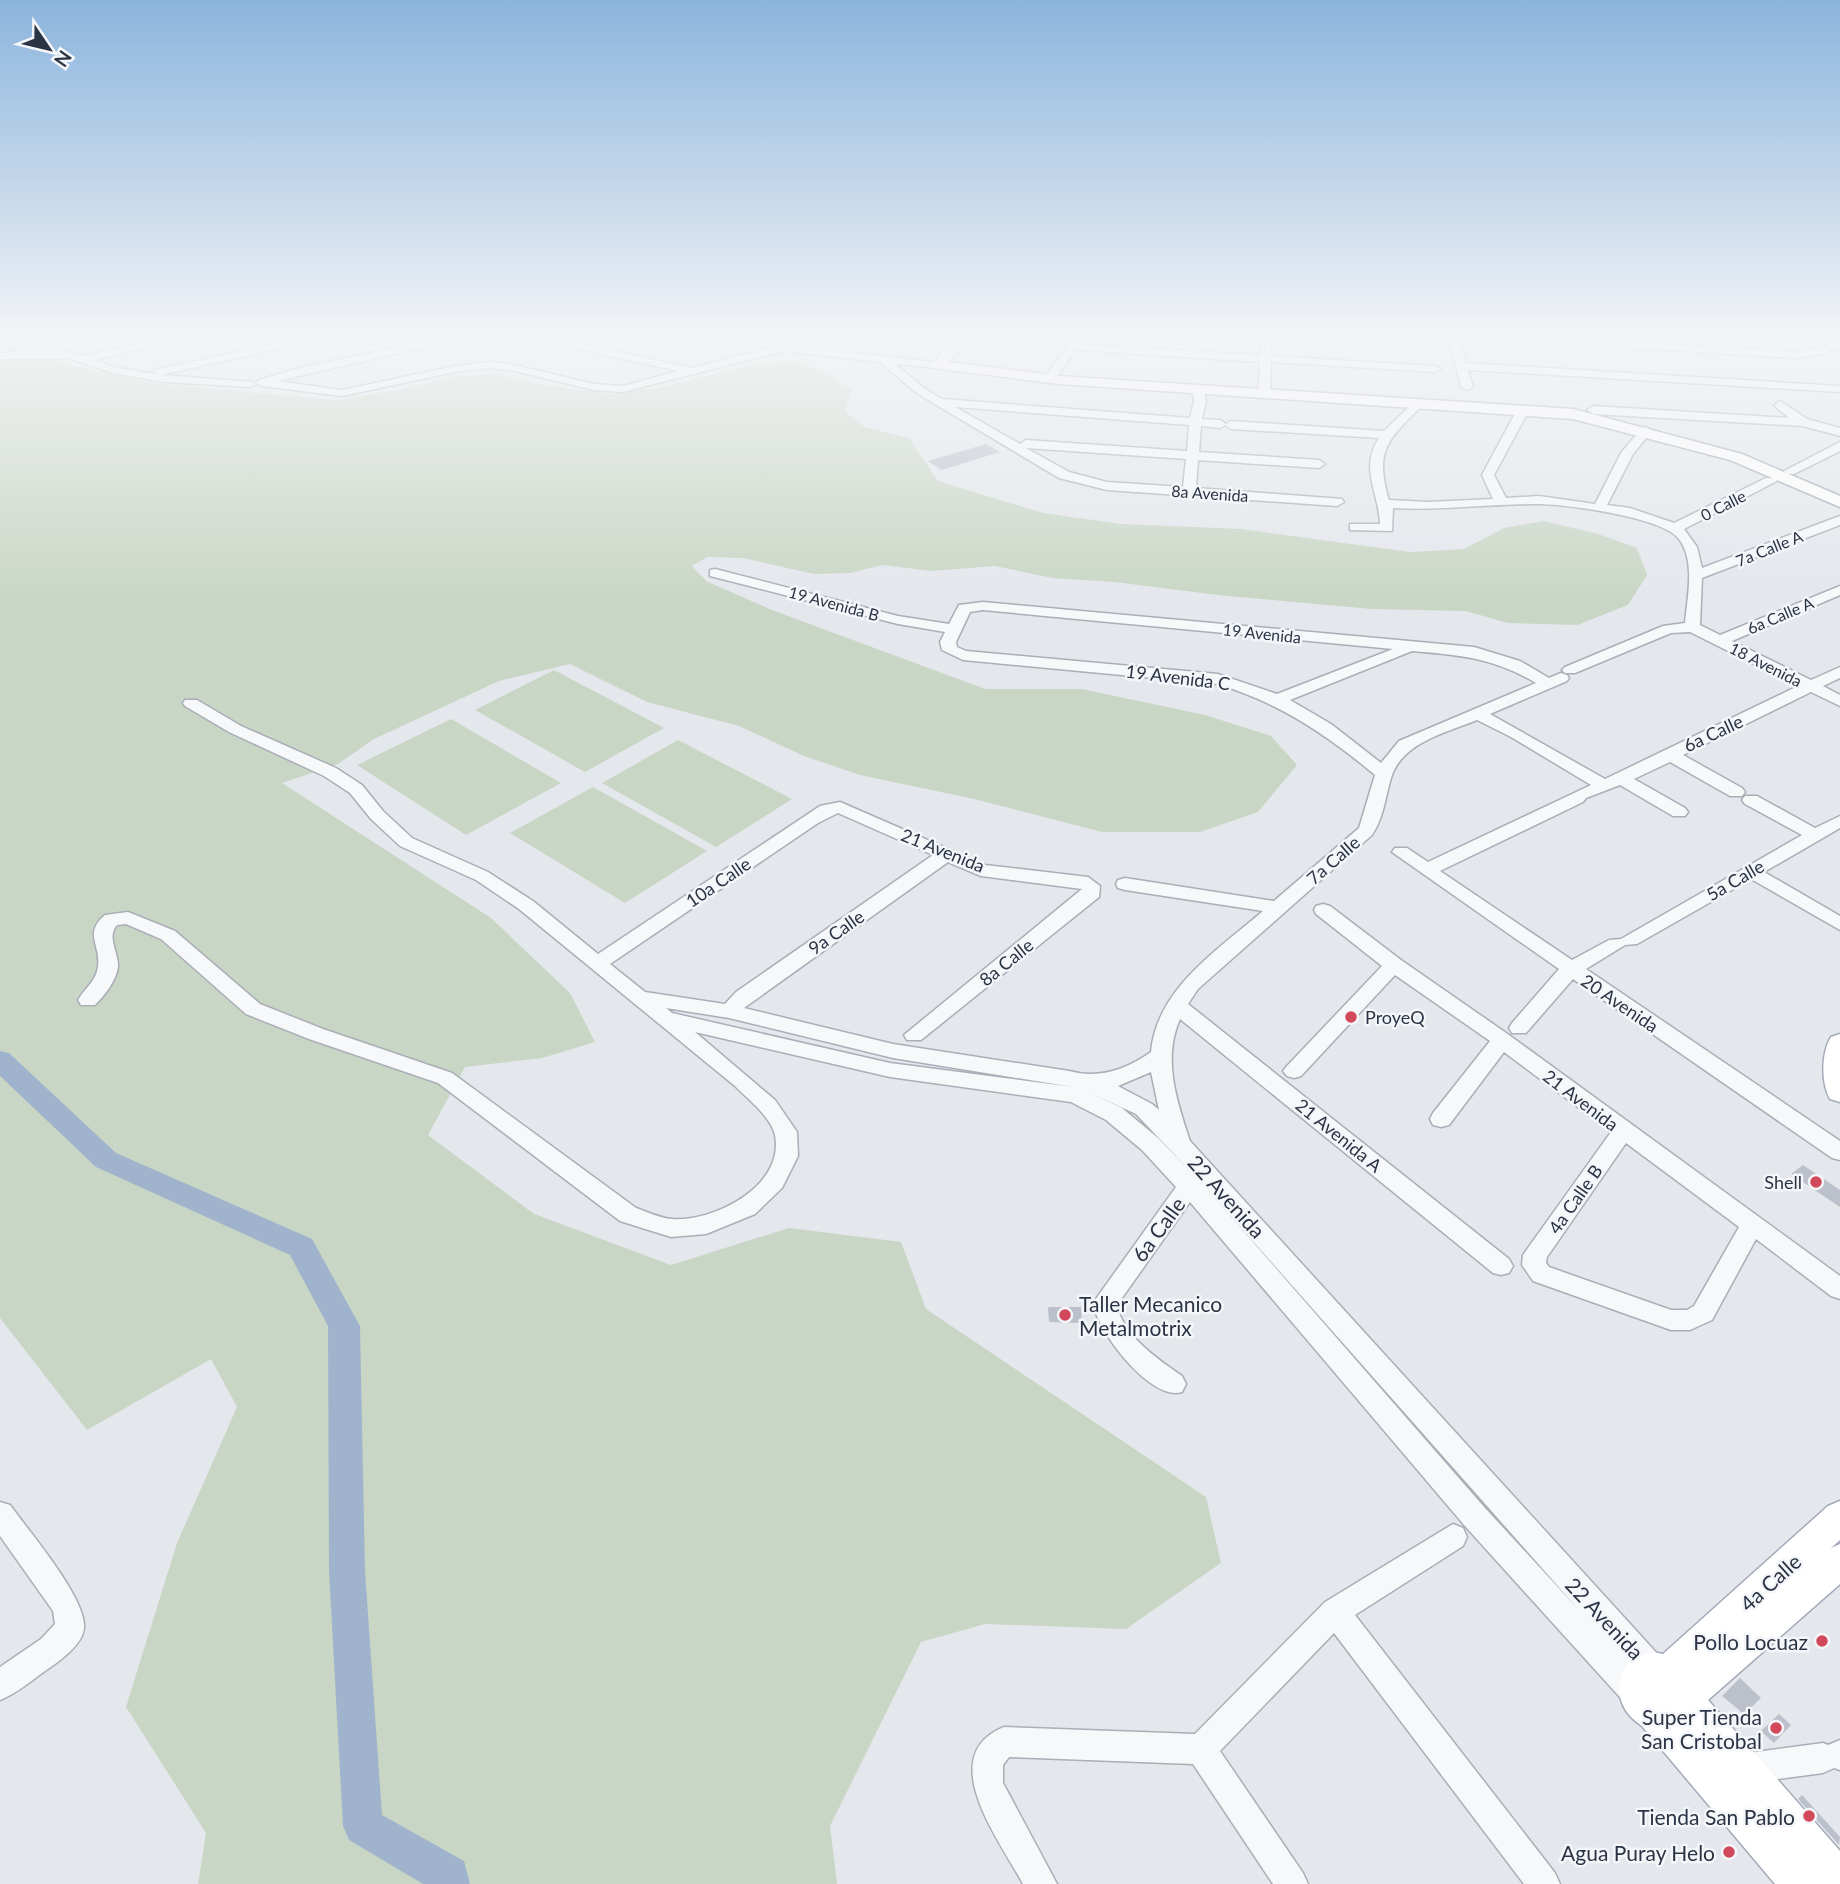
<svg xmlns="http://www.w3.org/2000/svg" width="1840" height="1884" viewBox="0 0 1840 1884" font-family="Lato,sans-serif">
	<rect width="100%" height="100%" fill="#e4e7ec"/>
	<!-- green -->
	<path fill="#c9d6c5" d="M864,335h40l-13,13h-39z
		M0,361l58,1 91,21 188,17 72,-12 42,-11 44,-3 49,11 67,9 57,-8 79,-21 48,-4 31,12 25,16 -6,23 20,15 44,11 29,43 105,32 78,11 120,5 169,23 54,-3 40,-21 39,-7 55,13 39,14 10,27 -19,30 -51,20 -69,-2 -42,-12 -94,-2 -154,-14 -103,-13 -63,-4 -57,-12 -63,5 -50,-6 -32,8 -36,1 -71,-16 -36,-1 -15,9 14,15 66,29 213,79h97l123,26 66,21 26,29 -39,47 -58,20h-98l-128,-33 -114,-24 -56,-19 -65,-30 -92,-24 -77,-38 -71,17 -125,58 -36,25 -56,19 209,135 79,75 25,49 -53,16 -77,9 -37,68 106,79 137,51 118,-37 112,14 25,67 280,188 15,66 -95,66 -141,-5 -64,18 -91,184 7,58h-639l8,-51 -80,-126 51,-164 60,-136 -26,-48 -124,71 -87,-112z
		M554,670l110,58 -79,44 -110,-62z
		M451,719l110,64 -95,52 -109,-70z
		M678,740l114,59 -76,48 -114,-64z
		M593,787l114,64 -82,52 -115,-70z"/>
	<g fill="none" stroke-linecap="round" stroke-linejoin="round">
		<!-- river -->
		<path fill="#9fb4cc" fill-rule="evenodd" d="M0,1051l9,2 107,100 196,86 48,87 5,245 17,244 82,46 6,23h-47l-74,-44 -6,-14 -14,-255 -1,-245 -38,-71 -194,-88 -96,-91z"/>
	</g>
	<!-- building -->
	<path fill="#bbc0ca" d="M986,444l14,8 -58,18 -14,-9z
		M1803,1165l37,25v17l-49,-33z
		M1048,1307h33l1,16 -33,-1z
		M1740,1678l21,20 -17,16 -22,-18z
		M1779,1714l12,11 -17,18 -13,-12z
		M1802,1795l38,42 -1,8 -41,-46z"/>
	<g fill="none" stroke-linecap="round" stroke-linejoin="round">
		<defs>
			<path id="minor" d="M42,335h23l-54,13 -5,-3z
				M181,335h22l-109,25 20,7 41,7v-4l4,-1 157,-34h22l-177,40 93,7 2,2 -6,3 -86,-5 -52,-9 -41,-14h-71v-6c26,-2 57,-6 83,3z
				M702,335h27l107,16 15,-16h11l-16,17 97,11v4l-4,1 -44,-4 30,25 17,10 248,19 4,-17 -2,-12 6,-3 6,3 2,12 -4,18 18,1 6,4 5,-3 153,10 31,-30h8v4c-35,34 -49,45 -34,95l40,2 64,-3 -11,-24 35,-65 6,-4 6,4 -35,65 12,23 33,-2 56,8 26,-51 21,-25 4,-1 6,4 -19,23 -26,51 23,3 44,15 92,-45h10l1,3 -93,48 13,18 5,21 138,-52v9l-138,53 -2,47 20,10 120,-49v9l-108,46 79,39 29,-13v11l-17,8 17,9v11l-29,-14 -128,63 59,33 3,4 -3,4h-12l-60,-34 -36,17 51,29 3,4 -3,4h-12l-53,-31 -34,13 -3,4 -143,69 132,89 37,-20 12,-1 181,-104 -57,-31 -3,-4 3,-4h12l58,32 25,-12v12l-76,44 76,44v14l-89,-51 -114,65 -12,1 -39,24 254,172v19l-8,-2 -259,-179 -47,54h-14l-3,-5 3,-5 47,-54 -167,-117 3,-4h12l21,14 163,-77 -80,-48 -34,-17c-31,13 -75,22 -86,58 -6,20 -7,39 -19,57l-174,154 -10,15 321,255 4,7 -4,7 -8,2 -8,-2 -313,-254c-18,40 -3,83 10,122l473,519 5,10 -5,10 -10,4 -7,-3 7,14 -4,10 -11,5 -11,-5 -162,-179 -275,-324 -73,103c5,30 42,55 65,71l4,8 -4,8c-31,10 -85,-61 -89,-89l83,-116 -34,-37 -36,-30 -35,-18 -181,-25 -195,-45 80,68 22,32 1,24 -16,32 -27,26 -49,20 -35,3 -51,-16 -182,-138 -129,-44 -63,-25 -85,-75 -35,-15 -9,1c-11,12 2,28 1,42 -2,14 -13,28 -23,38h-14l-3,-5c7,-12 18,-19 20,-33 3,-23 -15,-33 7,-52l23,-3 47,19 85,73 63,25 129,44 184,135c11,4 24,10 36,11 42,3 113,-33 103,-84 -4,-18 -27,-36 -40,-49l-216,-177 -43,-29 -76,-34 -29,-27 -21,-26 -26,-17 -95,-44 -44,-26 -2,-3 2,-3h12l44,26 95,42 26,17 21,26 29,27 76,34 45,29 65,53 222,-148 20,-4 145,63 103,12 12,9 -1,11 -178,143h-14l-3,-5 178,-146 -101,-13 -33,-14 -204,146 149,36 176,27c30,8 57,-1 82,-19 6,-64 67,-102 112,-141l-138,-21 -7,-2 -2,-4 2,-4 7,-2 149,23 85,-73 16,-53c-49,-41 -97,-73 -158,-91l-254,-24 -21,-10 -2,-8 5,-10 -47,-8 -188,-48v-6l5,-1 183,47 51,8 10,-19 24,-3 491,45 46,14 29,17 12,-5 6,2 2,3 -2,3 -77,33 115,65 193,-93 -108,-54 -19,1 -96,40h-10l-3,-3 3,-3 98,-41 22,-3c2,-24 11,-62 -6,-84 -16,-22 -114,-35 -142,-35 -48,0 -96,7 -144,4l-1,23 -42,-1v-6h30c-1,-31 -21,-56 -1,-86l-148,-9 -6,-4 -5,3 -19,-2 -2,26 120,8 6,4 -6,4 -121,-8 -2,28 146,11 2,3 -7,4 -230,-16 -48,-12 -141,-84 -38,-32 -96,-11 -161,41 -29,-2 -84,-20 -21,-2 -34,4 -113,24 -80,-10 -6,-3 3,-3 40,-12 99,-21 -47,-6v-4l4,-1 61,7 47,-5 96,1 133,29 76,-20zM463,344l96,1 119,26 -55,15 -29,-2 -84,-20 -21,-2 -34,4 -113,24 -65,-9 127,-29v-4l12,1zM955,407l234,18 -2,26 -161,-11 -6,4zM1026,448l160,11 -3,28 -76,-5 -38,-10zM983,610l410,39 -116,45 -59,-20 -252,-23 -9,-4 -1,-5 14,-30zM1412,651c48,4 82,7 124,32l-137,58 -18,22 -50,-39 -41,-24zM838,813l95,42 -197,137 -11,12 -80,-12 -35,-28 208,-141zM666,1008l63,10 164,40 180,29 -183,-24 -218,-50zM1151,1072l8,38 -7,-6 -34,-18zM1086,1091l50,23 57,60 -35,-36 -36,-30zM1205,1187l374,423 -94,-102z
				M1107,335h23l-39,10 169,10 1,-20h10v21l164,10 6,3 -6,3 -164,-10 -1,31 -6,3 -6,-3 2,-31 -184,-12 -19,26 -10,-2 22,-29z
				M1329,335l114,3 5,3 -5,3 -109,-6z
				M1448,335h10l8,28 374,23v6l-372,-22 5,17 -6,3 -6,-3z
				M1462,335h64l270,17 19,-3 25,-9v7l-19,7 -25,4 -329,-20z
				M1780,401l27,18 33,9v8l-37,-10 -210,-12 -6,-4 6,-4 196,12 -15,-13z
				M1840,442v9l-46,23h-8l-2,-3z
				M1323,904l7,2 71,54 108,75 331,241v23l-9,-3 -75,-57 -44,81 -22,10h-19l-138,-49 -11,-16 1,-10 88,-123 -107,-80 -55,73 -8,2 -8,-2 -3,-6 3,-6 57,-72 -95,-66 -94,101 -7,2 -7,-2 -4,-5 4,-5 95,-100 -66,-52 -2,-4 2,-4zM1626,1143l113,84 -45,79 -7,4h-16l-122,-43 -3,-4 1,-6z
				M0,1502l10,3c18,25 77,94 74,123 -1,17 -26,34 -39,43 -14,10 -28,22 -45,29v-33l41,-28 14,-15 -2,-13 -53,-75z
				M1453,1524l10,4 4,9 -4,9 -108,69 200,258 5,11h-36l-190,-251 -114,118 83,122 5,11h-35l-80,-120 -184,-7 -6,8v18l54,101h-34c-22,-42 -90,-128 -19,-157l191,7 130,-132z
				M1840,1740v30l-6,-2 -11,5 -82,11 -11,-4 -4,-11 4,-11 11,-4 82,-11 5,2z"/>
			<path id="major" d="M956,335h15l-22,27 110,14 514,33 169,45 98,42v11l-110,-47 -157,-41 -514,-35 -125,-16 -2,-3z
				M1840,1034v68l-10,-3c-9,-16 -9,-46 1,-62z
				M1840,1501v39l-9,8 9,-4v40l-132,116 132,151v33h-65l-133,-158c-24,-15 -30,-42 -13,-65l24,-9 10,2 165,-148z"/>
		</defs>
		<!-- minor casing -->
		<use href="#minor" stroke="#a9aeb7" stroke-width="3"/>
		<!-- major casing -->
		<use href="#major" stroke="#a3abb8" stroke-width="3"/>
		<!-- minor -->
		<use href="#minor" fill="#f7f8fa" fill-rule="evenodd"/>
		<!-- major -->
		<use href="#major" fill="#fff" fill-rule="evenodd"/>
	</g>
	<!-- sky -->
	<linearGradient id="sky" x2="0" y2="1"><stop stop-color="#8bb4dd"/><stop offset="0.56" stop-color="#f3f4f6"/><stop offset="1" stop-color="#f3f4f6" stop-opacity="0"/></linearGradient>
	<rect width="1840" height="599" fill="url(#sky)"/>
	<!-- markers -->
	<g fill="#d1495b" stroke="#f4f6f9" stroke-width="2.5">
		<circle cx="1351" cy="1017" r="7"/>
		<circle cx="1816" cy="1182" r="7"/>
		<circle cx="1065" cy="1315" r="7"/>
		<circle cx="1822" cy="1641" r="7"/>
		<circle cx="1776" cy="1728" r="7"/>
		<circle cx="1809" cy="1816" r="7"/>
		<circle cx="1729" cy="1852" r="7"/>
	</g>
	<g text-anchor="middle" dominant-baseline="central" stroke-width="5" stroke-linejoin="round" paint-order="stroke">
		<!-- far-street labels -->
		<g font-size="16" fill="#2b3445" stroke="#f4f6f9">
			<text transform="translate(1210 493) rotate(4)">8a Avenida</text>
			<text transform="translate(1723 505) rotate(-27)">0 Calle</text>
			<text transform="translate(1769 548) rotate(-22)">7a Calle A</text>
			<text transform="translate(834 603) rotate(15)">19 Avenida B</text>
			<text transform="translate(1780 615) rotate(-23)">6a Calle A</text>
			<text transform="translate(1262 633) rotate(6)">19 Avenida</text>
			<text transform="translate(1766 664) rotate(27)">18 Avenida</text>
		</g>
		<!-- street labels -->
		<g font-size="18" fill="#2b3445" stroke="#f4f6f9">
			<text transform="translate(1178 677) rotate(7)">19 Avenida C</text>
			<text transform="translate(1713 733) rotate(-25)">6a Calle</text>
			<text transform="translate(943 850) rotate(22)">21 Avenida</text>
			<text transform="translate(1333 860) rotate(-41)">7a Calle</text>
			<text transform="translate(1735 880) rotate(-30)">5a Calle</text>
			<text transform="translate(718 882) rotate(-34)">10a Calle</text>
			<text transform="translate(836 932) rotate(-35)">9a Calle</text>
			<text transform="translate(1006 962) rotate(-39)">8a Calle</text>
			<text transform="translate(1620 1003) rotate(34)">20 Avenida</text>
			<text transform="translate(1581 1100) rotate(37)">21 Avenida</text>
			<text transform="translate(1339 1135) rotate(39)">21 Avenida A</text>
			<text transform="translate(1575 1199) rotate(-55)">4a Calle B</text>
		</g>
		<!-- poi labels -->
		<g font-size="18" fill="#2b3445" stroke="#f4f6f9" text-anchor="start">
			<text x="1365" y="1017">ProyeQ</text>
			<text x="1802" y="1182" text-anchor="end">Shell</text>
		</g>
		<!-- near-street labels -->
		<g font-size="21" fill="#2b3445" stroke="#f4f6f9">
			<text transform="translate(1227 1196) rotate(48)">22 Avenida</text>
			<text transform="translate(1158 1229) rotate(-54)">6a Calle</text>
			<text transform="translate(1770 1582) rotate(-42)">4a Calle</text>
			<text transform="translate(1605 1618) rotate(47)">22 Avenida</text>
		</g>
		<!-- near-poi labels -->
		<g font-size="21" fill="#2b3445" stroke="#f4f6f9" text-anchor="end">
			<text x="1079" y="1303" text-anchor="start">Taller Mecanico<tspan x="1079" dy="24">Metalmotrix</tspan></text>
			<text x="1808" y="1641">Pollo Locuaz</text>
			<text x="1762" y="1716">Super Tienda<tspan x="1762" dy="24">San Cristobal</tspan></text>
			<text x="1795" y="1816">Tienda San Pablo</text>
			<text x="1715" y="1852">Agua Puray Helo</text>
		</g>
	</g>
	<!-- north arrow -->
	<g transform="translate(49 49) rotate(125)" stroke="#f4f6f9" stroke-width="5" paint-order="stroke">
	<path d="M0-5L12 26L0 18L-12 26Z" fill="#2b3445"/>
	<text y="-10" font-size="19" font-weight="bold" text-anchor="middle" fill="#2b3445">N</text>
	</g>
</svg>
